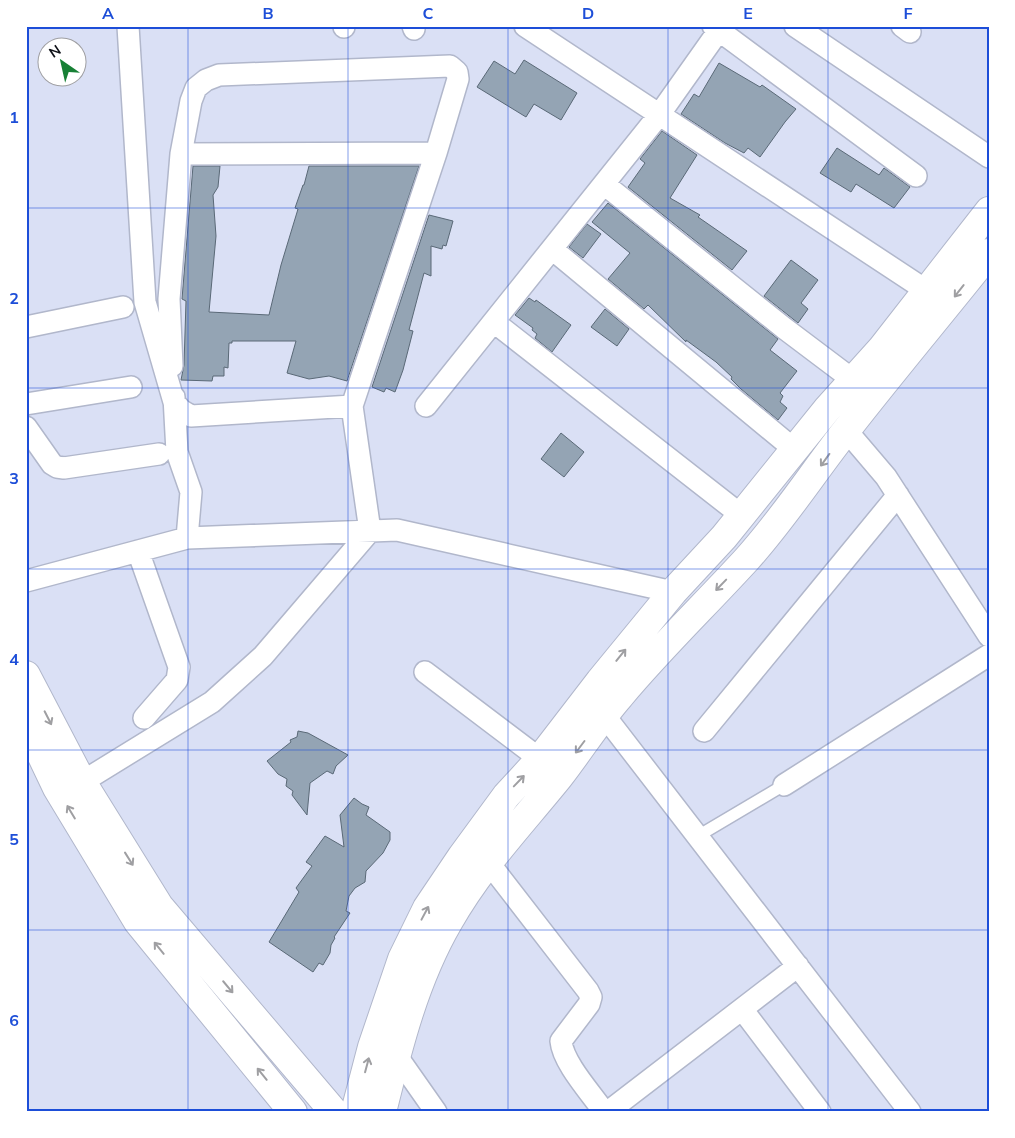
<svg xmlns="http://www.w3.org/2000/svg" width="1015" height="1138" viewBox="0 0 1015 1138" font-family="Mulish,sans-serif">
	<rect width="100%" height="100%" fill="#dae0f5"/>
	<!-- building -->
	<path fill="#94a4b4" stroke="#5a6977" d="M524,60l53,33 -16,27 -27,-16 -8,13 -49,-30 17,-26 21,13z
		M719,63l41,24 2,-2 34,24 -11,13 -25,35 -12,-9 -4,5 -19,-10 -44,-29 13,-20 5,3z
		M662,131l35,24 -27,43 30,17 -2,2 49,34 -15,19 -104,-83 17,-24 -5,-4z
		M837,148l42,27 5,-7 26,19 -16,21 -38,-24 -5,8 -31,-19z
		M193,166h27l-2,21 -5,8 3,41 -7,76 60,3 12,-50 17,-56 -3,-1 8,-23h1l5,-19h110l-72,215 -18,-5 -20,3 -22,-6 9,-32h-64v2h-3l-1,25 -4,-1v9h-11l-1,5 -31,-1 3,-15 2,-64 -4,-2z
		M608,203l170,136 -8,11 27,21 -17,22 3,3 -3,6 7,6 -9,12 -37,-31 -10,-10 1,-2 -16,-15 -30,-22v2l-38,-37 -4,4 -36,-30 22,-26 -38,-31z
		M429,215l24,6 -7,25 -3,-1 -1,4 -11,-3v30l-7,-3 -15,57 4,1 -10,39 -8,22 -9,-4 -2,4 -12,-5z
		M587,224l14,10 -18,24 -14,-11z
		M791,260l27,20 -17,23 7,6 -10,14 -34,-27z
		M529,298l6,4 1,-2 35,25 -19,27 -17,-14 2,-4 -5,-4 1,-2 -18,-13z
		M605,309l24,20 -12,17 -26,-19z
		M561,433l23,19 -20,25 -23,-18z
		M298,731l10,2 40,22 -12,11 -3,8 -6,-3 -17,12 -3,32 -15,-20 1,-4 -7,-5 1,-7 -9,-5 -11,-13 24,-19 -1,-2 7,-3z
		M354,798l8,6 7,3 -3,8 24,17v8l-7,13 -17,18 -1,11 -10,6 -6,8 -3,15 4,2 -16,24 1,1 -4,7 -1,8 -7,12 -4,-2 -6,9 -44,-30 30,-50 -3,-4 16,-22 -6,-4 19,-26 19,11 -4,-32z"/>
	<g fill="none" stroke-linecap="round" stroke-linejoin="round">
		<defs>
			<path id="lane" d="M698,836l86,-51"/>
			<path id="street" d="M344,26v1
				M413,26l1,3
				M525,26l402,265
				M713,26l203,150
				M795,26l194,131
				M902,26l8,6
				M604,184l180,144 69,52
				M552,249l243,201
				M494,322l247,193
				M26,327l97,-20
				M172,366l-3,-67 12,-145 10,-53 5,-13 10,-8 13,-5 231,-9 7,6 1,7 -22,74 -255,1
				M174,397l3,55 14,40 -4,46
				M26,404l105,-17
				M352,406l84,-253
				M426,406l233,-291 63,-89
				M26,427l26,37 5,3 7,1 95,-14
				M846,430l40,47 103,159
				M138,551l41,116 -2,13 -33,38
				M26,581l161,-43 210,-8 276,62
				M425,672l115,87
				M604,715l306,397
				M704,731l194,-236
				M82,782l130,-80 51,-46 107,-125 -18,-125 -161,10 -10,-6 -7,-8 -29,-100 -17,-276
				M784,785l205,-130
				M489,863l99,128 3,6 -2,7 -28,37c2,22 30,52 43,71
				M742,1009l78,103
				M396,1055l40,57
				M611,1112l2,-4 185,-142"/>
			<path id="secondary" d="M26,675l56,107 77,124 175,206
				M26,723l31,65 81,134 155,190
				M355,1112l17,-65 30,-88 25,-51 35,-52 44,-60 34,-37 60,-78 73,-89 51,-55 104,-129 54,-60 107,-137
				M382,1112c16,-65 33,-133 67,-191 30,-53 72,-97 110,-144 21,-27 39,-56 61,-81 40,-48 85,-91 127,-137 37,-41 67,-88 101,-131 46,-59 94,-116 141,-175"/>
		</defs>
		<!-- lane casing -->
		<use href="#lane" stroke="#b1b7cb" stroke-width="14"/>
		<!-- street casing -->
		<use href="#street" stroke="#b1b7cb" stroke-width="24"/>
		<!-- secondary casing -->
		<use href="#secondary" stroke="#b1b7cb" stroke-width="30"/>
		<!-- lane -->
		<use href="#lane" stroke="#fff" stroke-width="11"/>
		<!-- street -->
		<use href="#street" stroke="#fff" stroke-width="21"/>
		<!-- secondary -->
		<use href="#secondary" stroke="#fff" stroke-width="28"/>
	</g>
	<!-- one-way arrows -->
	<defs><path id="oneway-shaft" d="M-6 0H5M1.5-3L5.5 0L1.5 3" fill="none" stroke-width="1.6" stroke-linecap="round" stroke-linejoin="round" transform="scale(1.25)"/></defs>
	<g stroke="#9f9fa2">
		<use href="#oneway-shaft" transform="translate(959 291) rotate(128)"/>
		<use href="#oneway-shaft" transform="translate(825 460) rotate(126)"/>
		<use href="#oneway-shaft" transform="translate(721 585) rotate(134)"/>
		<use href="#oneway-shaft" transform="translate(621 655) rotate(-51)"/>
		<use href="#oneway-shaft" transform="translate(48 718) rotate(63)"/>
		<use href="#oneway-shaft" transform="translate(580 747) rotate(127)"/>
		<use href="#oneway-shaft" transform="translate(519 781) rotate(-46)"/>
		<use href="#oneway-shaft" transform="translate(71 812) rotate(-121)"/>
		<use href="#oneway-shaft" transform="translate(129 859) rotate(58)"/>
		<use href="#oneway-shaft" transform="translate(425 913) rotate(-62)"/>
		<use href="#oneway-shaft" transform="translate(159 948) rotate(-129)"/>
		<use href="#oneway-shaft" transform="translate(228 987) rotate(50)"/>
		<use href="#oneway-shaft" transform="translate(367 1065) rotate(-75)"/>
		<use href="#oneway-shaft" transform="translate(262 1074) rotate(-129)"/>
	</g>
	<!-- grid -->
	<path fill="none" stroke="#1d4ed8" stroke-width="1" stroke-opacity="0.55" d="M188,26v1086M348,26v1086M508,26v1086M668,26v1086M828,26v1086M26,208h963M26,388h963M26,569h963M26,750h963M26,930h963"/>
	<!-- border -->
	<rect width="1015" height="1138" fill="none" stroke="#ffffff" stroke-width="55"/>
	<!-- north arrow -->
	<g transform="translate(62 62) rotate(326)"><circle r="24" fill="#ffffff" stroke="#9f9fa2"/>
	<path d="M0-4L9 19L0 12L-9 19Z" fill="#178035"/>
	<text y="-8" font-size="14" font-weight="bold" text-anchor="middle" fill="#0e1017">N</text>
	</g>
	<rect x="28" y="28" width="960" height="1082" fill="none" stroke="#1d4ed8" stroke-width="2"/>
	<g font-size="16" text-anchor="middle" font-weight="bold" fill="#1d4ed8">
		<text x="108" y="19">A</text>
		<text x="268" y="19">B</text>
		<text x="428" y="19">C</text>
		<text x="588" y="19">D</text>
		<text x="748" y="19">E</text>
		<text x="908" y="19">F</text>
		<text x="14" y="123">1</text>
		<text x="14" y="304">2</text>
		<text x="14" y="484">3</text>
		<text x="14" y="665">4</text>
		<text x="14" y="845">5</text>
		<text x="14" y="1026">6</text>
	</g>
</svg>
